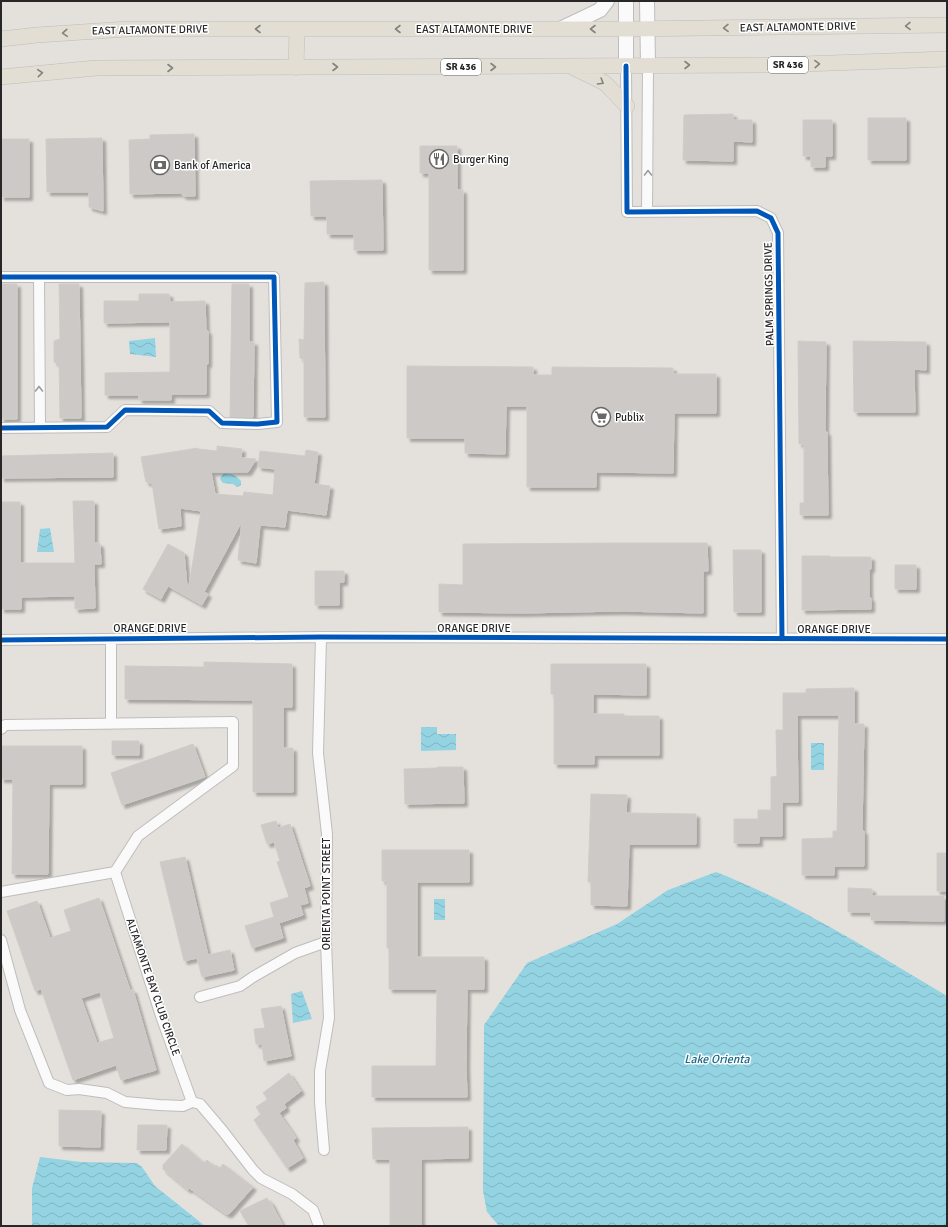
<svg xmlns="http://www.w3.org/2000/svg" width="948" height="1227" viewBox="0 0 948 1227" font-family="Signika,sans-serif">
	<defs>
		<pattern id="water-waves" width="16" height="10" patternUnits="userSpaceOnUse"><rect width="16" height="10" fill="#94d3e2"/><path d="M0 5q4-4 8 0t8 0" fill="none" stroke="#80b5c2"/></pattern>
		<filter id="shadow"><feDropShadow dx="3.5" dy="3.5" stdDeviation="1" flood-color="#0004"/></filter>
	</defs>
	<rect width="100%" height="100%" fill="#e4e1dc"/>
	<!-- water -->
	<path fill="url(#water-waves)" d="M155,338l1,19 -26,-3 -1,-13z
		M223,474c7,-1 13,1 18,7v4l-4,2 -4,-3 -10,-1 -3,-4z
		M50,528l4,24h-17l3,-23z
		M421,727h16v7h19v16l-35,1z
		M811,743h13v27h-13z
		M716,872c80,31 157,80 231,124v230h-448l-12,-14 -4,-21 1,-166 43,-62 90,-39 51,-34z
		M434,899h11v21h-11z
		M302,991l10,28 -19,4 -2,-29z
		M40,1157l41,5 56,1 5,4 13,19 50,40h-173v-38z"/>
	<!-- building -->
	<path fill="#ccc9c6" stroke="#cfccc8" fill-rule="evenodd" filter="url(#shadow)" d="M733,114v6h19v22l-19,-1v20l-50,-1 1,-45z
		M868,118h38v42h-38z
		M803,120h29v36h-7v11h-14v-11h-8z
		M194,134l1,62h-12l-2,-3 -51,1 -1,-54 21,-1v-4z
		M102,138l1,73 -14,-4v-15h-42l-1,-53z
		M1,139h28v58h-28z
		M420,146h37v44h6v80h-34v-97h-9z
		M382,180l1,70h-29v-16h-27v-18h-16l-1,-35z
		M324,282l1,135h-21v-58l-4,-1 -1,-19 5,1 1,-57z
		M1,284h16v135h-16z
		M59,284h20l2,134h-21l-1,-55 -5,-1v-21l6,-2z
		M232,284h17v58h5l-1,75h-23z
		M139,294h30l1,8 35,-1 1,30h2v33h-2v30h-35v6h-32v-5h-34v-22l65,-1v-50l-66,1v-22h35z
		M798,341l28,1 -1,90h2l1,83h-28v-12h4v-59h-5z
		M853,341l73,1v28l-12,-1 1,43h-61z
		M407,366l126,1v8h19v-8l121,1v6h43v39h-42l-1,60 -77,-1v15h-69v-81h-21l-1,48 -40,-1v-15h-58z
		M217,446l25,3 -1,9 15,1 -8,13h-37l4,22 28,2 1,-4 29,3 2,-26 -17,-2 2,-16 45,5 1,-6 12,2 -4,32 16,2 -4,29 -39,-5 -2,17 -25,-2 -4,38 -18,-3 4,-39 -38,71 4,2 -6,11 -34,-19 -7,13 -18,-10 25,-45 16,9 3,33h2l12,-75 -21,-3 1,18 -22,3 -7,-46 -6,-1 -5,-25 57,-9v1l19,2z
		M113,453v24l-112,1v-22z
		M73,501h21v41l6,2 1,20h-7l1,44 -20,1v-13l-54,1v12h-20v-107h19v61h55z
		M617,543h90l1,28h-5v42l-82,-2 -100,2 -82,-1v-28l24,1v-41z
		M733,550h28v62h-27z
		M802,556h28v1h41v12h-2v29h2v11l-69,1z
		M895,565h21v24h-21z
		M315,571h29v11h-5v23h-24z
		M204,662l88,2v43h-9v41h10v44h-40v-92l-128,-1v-33l79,1z
		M551,664h95v31l-53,-1v20h31v2h35v39h-65v9h-40v-70h-3z
		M854,688v36h10l-2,107h2v35h-30v9h-32v-36l31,-1v-7h4l2,-116h-42l1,87h-16v34h-23v7h-25v-24h24v-9h13v-33l6,-1 -1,-46h7v-37h23v-4z
		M112,741h27v14h-27z
		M193,744l12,33 -83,28 -11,-32z
		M1,746h81v38h-33l-1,90h-36l1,-95h-12z
		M437,767h26l1,36 -59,1 -1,-35 33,-1z
		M591,794l36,1 -1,18 70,1v30h-67l-2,62 -36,-1v-23h-3z
		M276,821l2,7 12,-4 20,62 -6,2 4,15 -8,2 3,10 -24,8 4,15 -31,10 -7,-22 29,-9 -4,-14 19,-6 -12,-35 3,-1 -6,-19 -7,2 -6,-19z
		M382,850h87v32h-52v75h67v32h-17l-1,76 1,32h-95v-31h64l1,-77h-48v-41h-2v-67h-5z
		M937,853h10v38h-10z
		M185,857l23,98 22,-5 4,20 -32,7 -5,-19 -13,3 -24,-99z
		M848,888l24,1v7h72v25l-73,-1v-8h-23z
		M99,898l31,92h3l23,80 -35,10 -5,-15 -43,15 -32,-91 -6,2 -28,-80 30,-10 13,37 21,-7 -7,-21zM100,992l14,46 -17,5 -16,-45z
		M281,1006l10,50 -27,5 -2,-17h-6l-2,-15 11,-1 -4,-19z
		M289,1073l12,18 -17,13 2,4 -7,5 17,25 -3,2 10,18 -16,10 -33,-48 7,-6 -5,-7 12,-8 -5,-6z
		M59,1110l42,1 -1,36 -41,-1z
		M138,1125h29l-1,25h-29z
		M468,1127v31l-47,1v67h-31v-67h-17l-1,-31z
		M182,1144l22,19 3,-3 8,7 1,-2 4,3 3,-4 30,23 -24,27h-3l-37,-26 -1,2 -25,-21v-4z
		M267,1198l2,4 1,-1 13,25h-34l-9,-15z"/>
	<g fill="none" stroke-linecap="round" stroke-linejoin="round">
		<defs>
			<path id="minor" d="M626,66l1,146 130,-1 14,7 7,15 4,406
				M647,212l1,-146
				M1,277h273l3,145 -19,2 -36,-1 -13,-12 -84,-1 -18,17 -106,1
				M39,277l1,151
				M321,637l-3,116 9,81 -1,108 3,76 -9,53v31l4,48
				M1,640l320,-3 626,2
				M111,724v-85
				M1,729l4,-4 228,-3v44l-95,70 -23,36 -114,20
				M115,872l46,144 31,86
				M1,940l19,70 29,73 18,7 12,-1 28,4 18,9 34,3 24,1 9,-4 8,2 22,26 31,40 8,8 31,16 21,16 6,16
				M200,997l40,-11 13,-9 42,-24 31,-11"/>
			<path id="secondary" d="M626,1v65
				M647,1l1,65
				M560,29l40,-19 7,-9"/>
			<path id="primary" d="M1,39l36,-4 91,-6h499l320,-4
				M296,68l1,-39
				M574,68l31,15 22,23
				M1,77l95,-9 678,-3 173,-6"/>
		</defs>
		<!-- minor casing -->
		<use href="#minor" stroke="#bebdbd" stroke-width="12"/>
		<!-- secondary casing -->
		<use href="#secondary" stroke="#bebdbd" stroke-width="16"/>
		<!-- primary casing -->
		<use href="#primary" stroke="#bebdbb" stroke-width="16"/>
		<!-- minor -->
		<use href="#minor" stroke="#fbfafa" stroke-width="10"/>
		<!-- secondary -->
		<use href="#secondary" stroke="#fbfafa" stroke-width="14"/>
		<!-- primary -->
		<use href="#primary" stroke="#e3ded3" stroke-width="15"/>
		<defs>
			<path id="cycleway" d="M626,66l1,146 130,-1 14,7 7,15 4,406
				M1,277h273l3,145 -19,2 -36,-1 -13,-12 -84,-1 -18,17 -106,1
				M1,640l320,-3 626,2"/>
		</defs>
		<!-- cycleway casing -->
		<use href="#cycleway" stroke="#fff" stroke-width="8"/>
		<!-- cycleway -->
		<use href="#cycleway" stroke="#0057b8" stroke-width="5"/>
	</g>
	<!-- one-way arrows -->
	<defs><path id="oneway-chevron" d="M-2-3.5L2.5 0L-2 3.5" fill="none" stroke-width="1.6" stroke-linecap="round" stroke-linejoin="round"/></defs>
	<g stroke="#85827d">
		<use href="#oneway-chevron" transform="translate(908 26) rotate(179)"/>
		<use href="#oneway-chevron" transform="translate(726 28) rotate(179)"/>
		<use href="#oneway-chevron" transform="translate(258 29) rotate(180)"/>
		<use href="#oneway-chevron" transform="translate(398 29) rotate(180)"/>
		<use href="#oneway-chevron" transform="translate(593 29) rotate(180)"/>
		<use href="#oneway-chevron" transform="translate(65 33) rotate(176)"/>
		<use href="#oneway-chevron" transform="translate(817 64) rotate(-2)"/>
		<use href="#oneway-chevron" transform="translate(687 65)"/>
		<use href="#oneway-chevron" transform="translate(335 67)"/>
		<use href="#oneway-chevron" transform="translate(493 67)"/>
		<use href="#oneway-chevron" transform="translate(170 68)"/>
		<use href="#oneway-chevron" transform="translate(40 73) rotate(-5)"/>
		<use href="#oneway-chevron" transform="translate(601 82) rotate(31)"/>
	</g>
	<g stroke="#9c9b9b">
		<use href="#oneway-chevron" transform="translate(648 173) rotate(-90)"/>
		<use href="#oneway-chevron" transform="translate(39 389) rotate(-90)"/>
	</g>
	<!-- icons -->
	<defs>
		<symbol id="restaurant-ring" viewBox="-11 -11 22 22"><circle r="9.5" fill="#fff" stroke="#696866" stroke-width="1.5"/><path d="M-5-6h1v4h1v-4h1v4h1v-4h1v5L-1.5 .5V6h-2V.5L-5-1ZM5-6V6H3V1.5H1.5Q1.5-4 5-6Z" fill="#696866"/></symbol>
		<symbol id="bank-ring" viewBox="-11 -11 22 22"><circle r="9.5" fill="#fff" stroke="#696866" stroke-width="1.5"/><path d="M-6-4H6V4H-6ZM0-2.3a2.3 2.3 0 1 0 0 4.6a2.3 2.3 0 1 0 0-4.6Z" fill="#696866"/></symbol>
		<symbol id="supermarket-ring" viewBox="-11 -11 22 22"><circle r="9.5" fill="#fff" stroke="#696866" stroke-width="1.5"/><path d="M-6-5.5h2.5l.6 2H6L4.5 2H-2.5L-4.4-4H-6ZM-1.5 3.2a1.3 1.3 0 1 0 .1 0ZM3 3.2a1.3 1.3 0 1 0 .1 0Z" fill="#696866"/></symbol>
	</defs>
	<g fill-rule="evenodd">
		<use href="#restaurant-ring" x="428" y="148" width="22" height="22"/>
		<use href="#bank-ring" x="149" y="154" width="22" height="22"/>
		<use href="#supermarket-ring" x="590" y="406" width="22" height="22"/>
	</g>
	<g text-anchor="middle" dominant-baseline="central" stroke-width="3" stroke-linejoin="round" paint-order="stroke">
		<!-- shield labels -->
		<g fill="#fff" stroke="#686868" stroke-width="1">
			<rect x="768" y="57" width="40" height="16" rx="3"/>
			<rect x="441" y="59" width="40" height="16" rx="3"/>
		</g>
		<g font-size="10" font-weight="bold" fill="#272727">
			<text x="788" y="65">SR 436</text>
			<text x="461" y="67">SR 436</text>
		</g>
		<!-- street labels -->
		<g font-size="11" fill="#272727" stroke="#fff">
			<text transform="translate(798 27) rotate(-1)">EAST ALTAMONTE DRIVE</text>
			<text x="474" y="29">EAST ALTAMONTE DRIVE</text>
			<text transform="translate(150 30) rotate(-1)">EAST ALTAMONTE DRIVE</text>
			<text transform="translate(769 294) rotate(-91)">PALM SPRINGS DRIVE</text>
			<text x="150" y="628">ORANGE DRIVE</text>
			<text x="474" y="628">ORANGE DRIVE</text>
			<text x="834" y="629">ORANGE DRIVE</text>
			<text transform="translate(326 894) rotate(-90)">ORIENTA POINT STREET</text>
			<text transform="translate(153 987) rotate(71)">ALTAMONTE BAY CLUB CIRCLE</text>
		</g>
		<!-- poi labels -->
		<g font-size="11" fill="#272727" stroke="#fff" text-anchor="start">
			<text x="453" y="159">Burger King</text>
			<text x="174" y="165">Bank of America</text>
			<text x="615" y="417">Publix</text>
		</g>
		<!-- water labels -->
		<g font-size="12" font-style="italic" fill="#176a8a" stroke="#fff">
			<text x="717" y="1059">Lake Orienta</text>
		</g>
	</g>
	<!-- border -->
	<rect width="948" height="1227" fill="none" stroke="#272727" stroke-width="4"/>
</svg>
